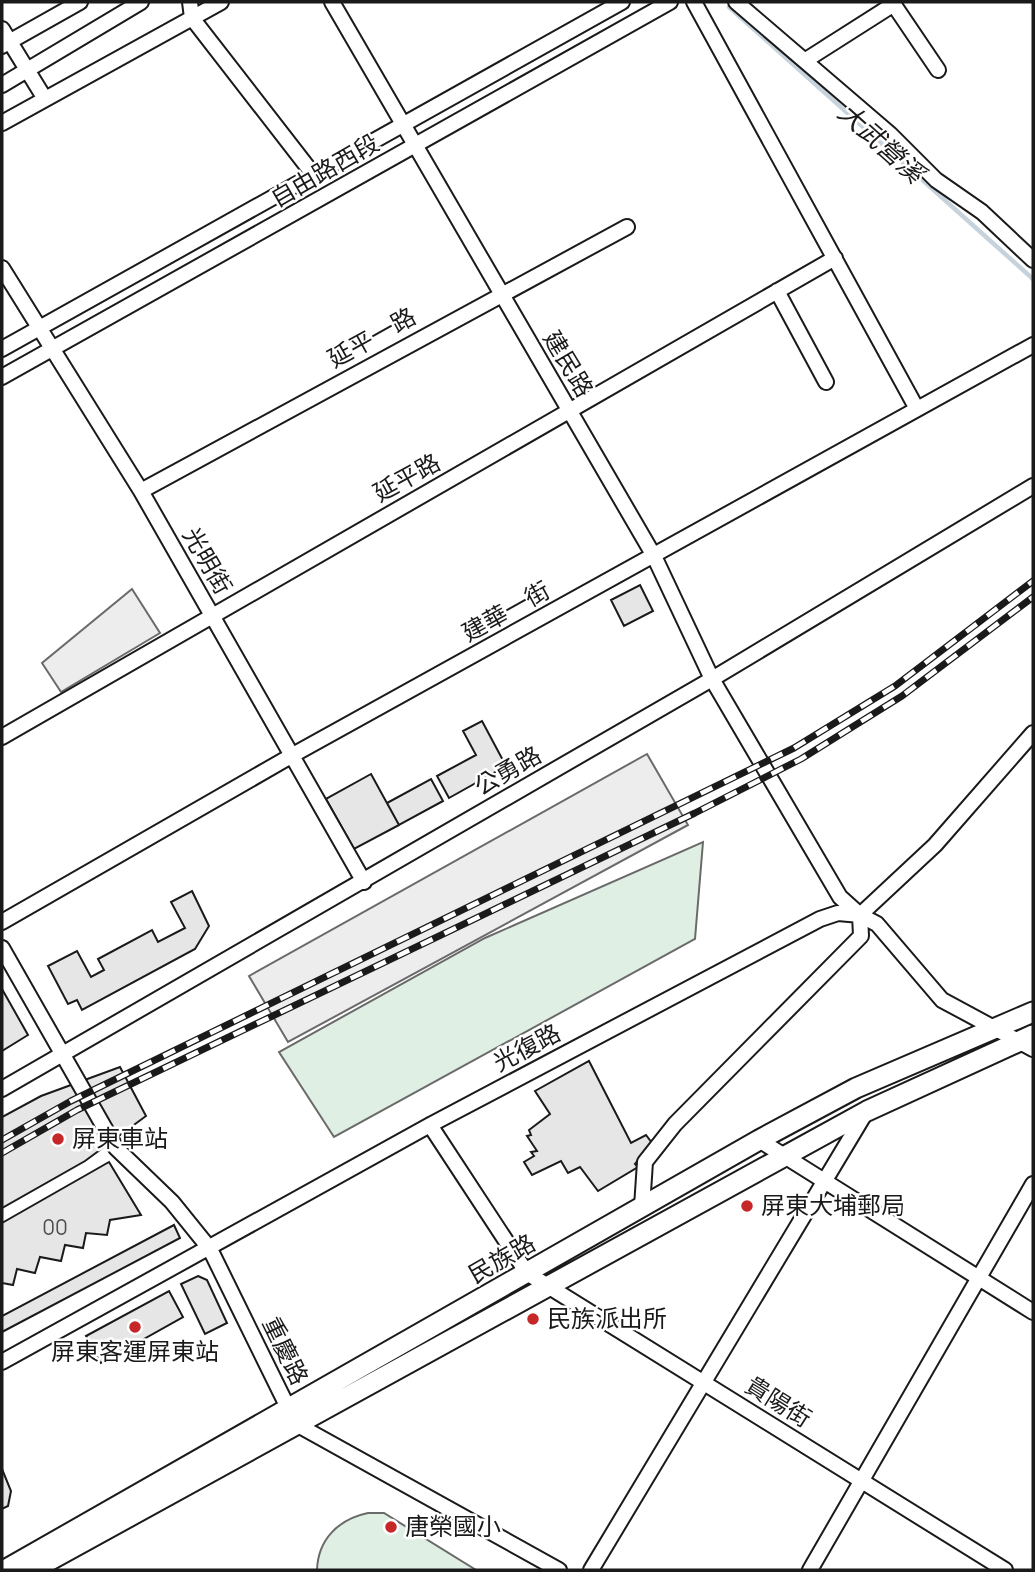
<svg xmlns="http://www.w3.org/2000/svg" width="1035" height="1572" viewBox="0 0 1035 1572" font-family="Manrope,'Noto Sans TC',sans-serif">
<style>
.green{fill:#e0efe3;stroke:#6a6a6a;stroke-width:2}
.parking{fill:#ededed;stroke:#6a6a6a;stroke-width:2}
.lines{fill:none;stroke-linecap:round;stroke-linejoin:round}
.stream{stroke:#c6d2dc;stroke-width:4.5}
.building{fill:#e6e6e6;stroke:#1a1a1a;stroke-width:2}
.street-casing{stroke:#1a1a1a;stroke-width:18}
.secondary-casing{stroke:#1a1a1a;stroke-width:23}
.street{stroke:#fff;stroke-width:14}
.secondary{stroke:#fff;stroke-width:19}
.rail-casing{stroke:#1a1a1a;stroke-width:7}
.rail{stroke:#fff;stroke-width:4.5;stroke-dasharray:13;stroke-linecap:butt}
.poi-dot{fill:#c62828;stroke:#fff;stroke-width:2.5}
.labels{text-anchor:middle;stroke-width:5;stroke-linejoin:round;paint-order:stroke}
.number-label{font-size:21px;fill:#4d4d4d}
.street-label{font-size:24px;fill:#1a1a1a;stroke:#fff}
.poi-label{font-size:24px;fill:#1a1a1a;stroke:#fff;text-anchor:start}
.water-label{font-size:26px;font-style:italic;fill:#1a1a1a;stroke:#fff}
</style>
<rect width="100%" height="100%" fill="#fff"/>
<path class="green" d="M703,842L695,939L334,1137L279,1052L485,938Z
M368,1513H384L476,1570H317C318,1539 339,1519 368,1513Z"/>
<path class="parking" d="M132,589L160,633L61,692L42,663Z
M647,754L688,825L288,1042L249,976Z"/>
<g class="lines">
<path class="stream" d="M729,7L1033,279"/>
</g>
<path class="building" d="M640,585L653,611L624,626L611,600Z
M482,721L506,766L449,798L437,776L476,755L463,731Z
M371,774L399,825L354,849L326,799Z
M431,779L443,801L399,825L387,803Z
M192,891L209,926L195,949L82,1010L77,1000L68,1004L48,966L77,951L91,977L104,970L98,959L152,930L158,942L185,928L171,902Z
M2,989L28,1035L2,1051Z
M589,1061L631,1143L646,1135L652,1143L635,1164L638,1167L598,1191L580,1167L568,1173L561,1161L532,1175L524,1162L534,1156L531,1152L537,1151L527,1136L531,1135L529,1130L550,1114L535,1091Z
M120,1067L146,1116L85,1161L2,1208V1117L41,1096Z
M109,1162L141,1215L110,1220L107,1235L86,1233L83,1248L65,1245L61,1261L40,1257L35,1273L17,1269L13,1285L2,1283V1223Z
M174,1225L180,1238L2,1332V1316Z
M198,1276L207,1280L227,1323L205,1334L181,1284Z
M169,1291L183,1317L101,1363L86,1336Z
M2,1469L11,1491L8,1506L2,1509Z"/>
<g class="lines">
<g class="street-casing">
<path id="street" d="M190,2L192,18L313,174
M332,2L654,556L712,679L840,897L860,915L877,924L942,1000L1033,1049
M694,2L917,409
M736,2L890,134L936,180L982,212L1033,260
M892,2L938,70
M2,29L45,99
M2,46L80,2
M806,60L894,4
M2,85L141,2
M2,123L221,2
M2,268L141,491L364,882
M777,291L826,382
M2,349L622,2
M2,377L670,2
M141,491L627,227
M2,737L835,258
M2,922L291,756L1033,345
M2,948L116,1148L172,1202L210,1249L296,1424L559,1570
M2,1089L712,679L1033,486
M430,1125L527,1273L1005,1570
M759,1140L1033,1312
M642,1207L645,1162L675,1124L861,936L860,915
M2,1362L430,1125L820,919L838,913L860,915L935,845L1033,733
M591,1570L866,1112
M810,1570L1033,1184"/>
</g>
<g class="secondary-casing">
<path id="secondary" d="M5,1570L759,1140L856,1088L1033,1012
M32,1570L867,1111L1033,1035"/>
</g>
<use href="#street" class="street"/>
<use href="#secondary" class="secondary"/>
<g class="rail-casing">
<path id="rail" d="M2,1140L71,1101L794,748L895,686L1033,581
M2,1153L77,1110L695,813L801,759L902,696L1033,597"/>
</g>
<use href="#rail" class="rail"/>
</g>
<g class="poi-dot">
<circle cx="58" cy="1139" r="7"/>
<circle cx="747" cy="1206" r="7"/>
<circle cx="533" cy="1319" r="7"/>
<circle cx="135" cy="1327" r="7"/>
<circle cx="391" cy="1527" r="7"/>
</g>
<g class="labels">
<g class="number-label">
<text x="55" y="1235">00</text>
</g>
<g class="street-label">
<text transform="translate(325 171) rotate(-30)" y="8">自由路西段</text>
<text transform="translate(372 338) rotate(-29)" y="8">延平一路</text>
<text transform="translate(568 364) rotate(59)" y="8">建民路</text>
<text transform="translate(407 478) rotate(-29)" y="8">延平路</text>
<text transform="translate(207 561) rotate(60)" y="8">光明街</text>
<text transform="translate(506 612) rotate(-29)" y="8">建華一街</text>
<text transform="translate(508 771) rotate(-30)" y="8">公勇路</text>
<text transform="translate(527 1048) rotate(-28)" y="8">光復路</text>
<text transform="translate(502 1259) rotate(-30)" y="8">民族路</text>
<text transform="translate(285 1351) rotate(64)" y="8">重慶路</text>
<text transform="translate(778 1402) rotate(32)" y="8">貴陽街</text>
</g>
<g class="poi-label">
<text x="72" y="1147">屏東車站</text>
<text x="761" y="1214">屏東大埔郵局</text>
<text x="547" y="1327">民族派出所</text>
<text x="135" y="1360" text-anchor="middle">屏東客運屏東站</text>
<text x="405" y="1535">唐榮國小</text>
</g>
<g class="water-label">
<text transform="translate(881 143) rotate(42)" y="9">大武營溪</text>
</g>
</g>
<rect width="1035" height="1572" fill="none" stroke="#1a1a1a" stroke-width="7"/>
</svg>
